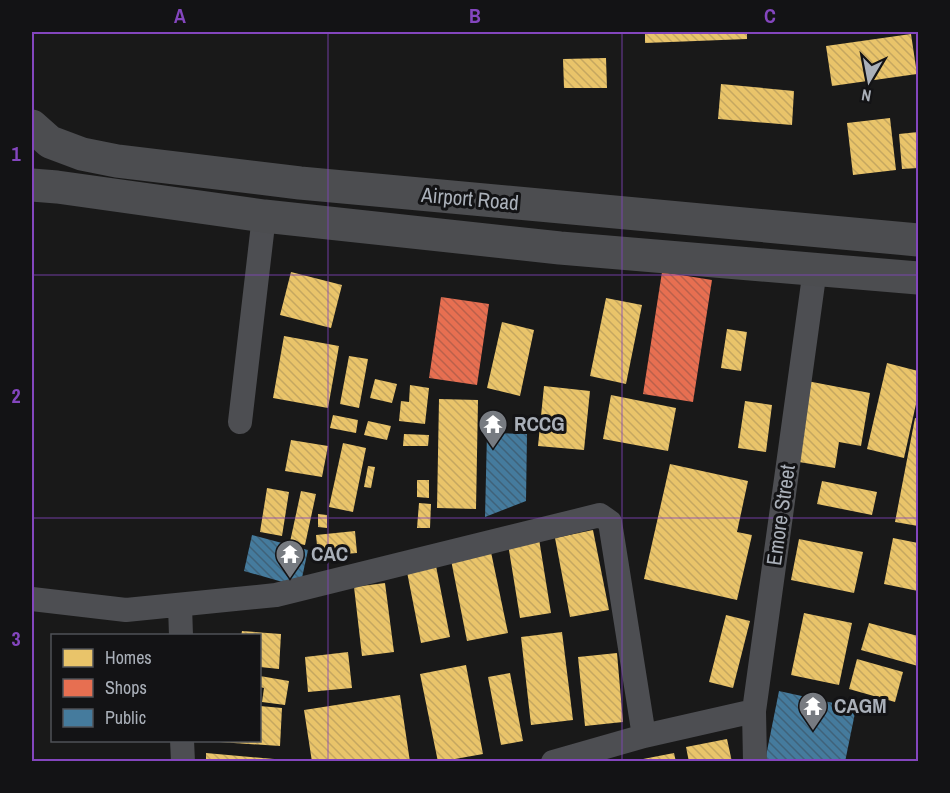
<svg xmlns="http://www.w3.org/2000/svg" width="950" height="793" viewBox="0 0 950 793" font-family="'Archivo Narrow',sans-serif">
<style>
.homes{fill:url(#homes-back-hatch)}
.shops{fill:url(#shops-back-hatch)}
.public{fill:url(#public-back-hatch)}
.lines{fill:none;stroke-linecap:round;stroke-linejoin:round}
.street{stroke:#4d4e52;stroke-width:24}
.secondary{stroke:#4c4d50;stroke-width:33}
.grid{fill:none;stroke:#8446be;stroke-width:1.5;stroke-opacity:0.55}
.labels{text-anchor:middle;stroke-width:6;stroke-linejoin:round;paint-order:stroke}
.street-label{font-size:21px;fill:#aab0b9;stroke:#131315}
.poi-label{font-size:21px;font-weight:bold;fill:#aab0b9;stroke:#131315;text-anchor:start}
.neatline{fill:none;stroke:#8446be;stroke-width:2}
.grid-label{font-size:20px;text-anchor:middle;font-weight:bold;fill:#8446be}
</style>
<defs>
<pattern id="homes-back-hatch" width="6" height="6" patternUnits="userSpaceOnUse" patternTransform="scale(1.5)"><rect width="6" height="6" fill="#e9c46a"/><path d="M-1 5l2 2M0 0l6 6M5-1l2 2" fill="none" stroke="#c5a760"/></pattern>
<pattern id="shops-back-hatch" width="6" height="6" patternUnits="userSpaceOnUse" patternTransform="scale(1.5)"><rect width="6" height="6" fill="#e76f51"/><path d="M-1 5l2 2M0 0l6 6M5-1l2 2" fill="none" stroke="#ba604b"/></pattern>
<pattern id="public-back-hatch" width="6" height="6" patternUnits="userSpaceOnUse" patternTransform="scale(1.5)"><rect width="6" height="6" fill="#457b9d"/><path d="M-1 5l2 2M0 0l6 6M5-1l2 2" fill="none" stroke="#3f627a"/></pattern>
</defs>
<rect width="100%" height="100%" fill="#191919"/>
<path class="homes" d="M645,32H747V39L645,43Z
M911,34L917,74L832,86L826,46Z
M606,58L607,88H564L563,59Z
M721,84L794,91L792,125L718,119Z
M890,118L896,170L853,175L847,123Z
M918,132V168L902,169L899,134Z
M291,272L342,285L331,328L280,315Z
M606,298L642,305L626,384L590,376Z
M502,322L534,330L520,396L487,388Z
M727,329L747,332L741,371L721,368Z
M284,336L339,346L328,408L273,398Z
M349,356L368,359L359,408L340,404Z
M887,363L918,371V395L904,458L867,449Z
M375,379L397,384L392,403L370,398Z
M807,381L870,393L861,446L839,442L835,468L793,461Z
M410,385L429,388L425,424L399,421L401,401L409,402Z
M544,386L590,391L584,450L538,446Z
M611,395L676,408L668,451L603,439Z
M439,399L478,400L476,509L437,508Z
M745,401L772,405L766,452L738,448Z
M333,415L358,420L356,433L330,428Z
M915,418L918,419V526L895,522Z
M368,421L391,426L387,440L364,435Z
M404,434L429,435L428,446H403Z
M291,440L328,446L322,477L285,471Z
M343,443L366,448L353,512L329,507Z
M670,464L748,481L737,532L752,535L737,600L644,579Z
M368,466L375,467L371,488L364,487Z
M417,480H429V498L417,497Z
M822,481L877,492L872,515L817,504Z
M267,488L289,492L282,536L260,532Z
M301,491L316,494L305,545L290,542Z
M419,503L431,504L430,528H417Z
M318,514L327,515V528L318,527Z
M593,530L609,610L570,617L555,538Z
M355,531L357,553L318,556L316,535Z
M893,538L918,543V591L884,584Z
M539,539L551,613L520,618L508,544Z
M799,539L863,552L854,593L791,580Z
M491,552L508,633L467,641L451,560Z
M436,566L450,637L421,643L407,572Z
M385,583L394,652L362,656L354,587Z
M804,613L852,623L839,685L791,675Z
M726,615L750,621L733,688L709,682Z
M869,623L918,636V666L861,650Z
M242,631L281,634L279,669L260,667V636H241Z
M562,632L573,720L531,725L521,637Z
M348,652L352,688L308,692L305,657Z
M617,653L623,722L585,726L578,657Z
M857,659L903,672L895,702L849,689Z
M466,665L483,754L438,762L420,674Z
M510,673L523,741L501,745L488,677Z
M260,676L289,681L285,705L262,702L264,688L260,687Z
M400,695L410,762H312L304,710Z
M260,706L282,708L280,746L219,742V740H260Z
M727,739L732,762H689L686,747Z
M206,753L286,760V762H206Z
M674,753L676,762H638V760Z"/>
<path class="shops" d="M662,272L712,280L693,402L643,394Z
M441,297L489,304L477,385L429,378Z"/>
<path class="public" d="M487,433L527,434L526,501L485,517Z
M252,535L308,550L300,587L244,571Z
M779,691L856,708L845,762L765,761Z"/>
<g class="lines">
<path class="street" d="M240,422L264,216
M32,599L126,610L276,595L600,515L610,522L644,736
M180,605L181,636
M182,740L183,762
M553,762L644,736L754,711
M755,762L754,711L815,269"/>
<path class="secondary" d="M32,126L50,142L82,154L117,161L300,183L918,240
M32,185L57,187L264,216L560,248L918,278"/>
</g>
<path class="grid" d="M328,32V762M622,32V762M32,275H918M32,518H918"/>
<defs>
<g id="temple-pin" transform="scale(1.5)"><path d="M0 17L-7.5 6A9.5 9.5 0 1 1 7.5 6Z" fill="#777b81" stroke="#131315"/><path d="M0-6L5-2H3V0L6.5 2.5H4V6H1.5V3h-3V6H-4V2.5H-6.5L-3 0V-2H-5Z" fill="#fff"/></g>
</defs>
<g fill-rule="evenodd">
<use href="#temple-pin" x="493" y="424"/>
<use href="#temple-pin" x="290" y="554"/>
<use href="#temple-pin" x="813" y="706"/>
</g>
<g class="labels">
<g class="street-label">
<text transform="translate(470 199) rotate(5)" y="7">Airport Road</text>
<text transform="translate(781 515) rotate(-82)" y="7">Emore Street</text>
</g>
<g class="poi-label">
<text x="514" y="431">RCCG</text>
<text x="311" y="561">CAC</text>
<text x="834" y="713">CAGM</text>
</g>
</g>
<rect width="950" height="793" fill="none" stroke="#131315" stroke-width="66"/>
<rect x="51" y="634" width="210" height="108" fill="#131315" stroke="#4f5257" stroke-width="1.5"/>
<rect x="63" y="649" width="30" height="18" fill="#e9c46a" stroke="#4f5257" stroke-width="1.5"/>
<text x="105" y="664" font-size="18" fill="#aab0b9">Homes</text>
<rect x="63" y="679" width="30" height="18" fill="#e76f51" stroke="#4f5257" stroke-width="1.5"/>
<text x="105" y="694" font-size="18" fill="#aab0b9">Shops</text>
<rect x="63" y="709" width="30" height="18" fill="#457b9d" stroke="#4f5257" stroke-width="1.5"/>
<text x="105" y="724" font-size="18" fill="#aab0b9">Public</text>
<g transform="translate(869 81) rotate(190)" stroke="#131315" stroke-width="4.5" paint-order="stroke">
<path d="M0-4.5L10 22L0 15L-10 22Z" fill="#aab0b9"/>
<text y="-9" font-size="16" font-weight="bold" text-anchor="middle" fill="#aab0b9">N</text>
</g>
<rect x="33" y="33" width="884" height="727" class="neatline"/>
<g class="grid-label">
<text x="180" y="23">A</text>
<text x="475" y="23">B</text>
<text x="770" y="23">C</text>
<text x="16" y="161">1</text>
<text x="16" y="403">2</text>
<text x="16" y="646">3</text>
</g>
</svg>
